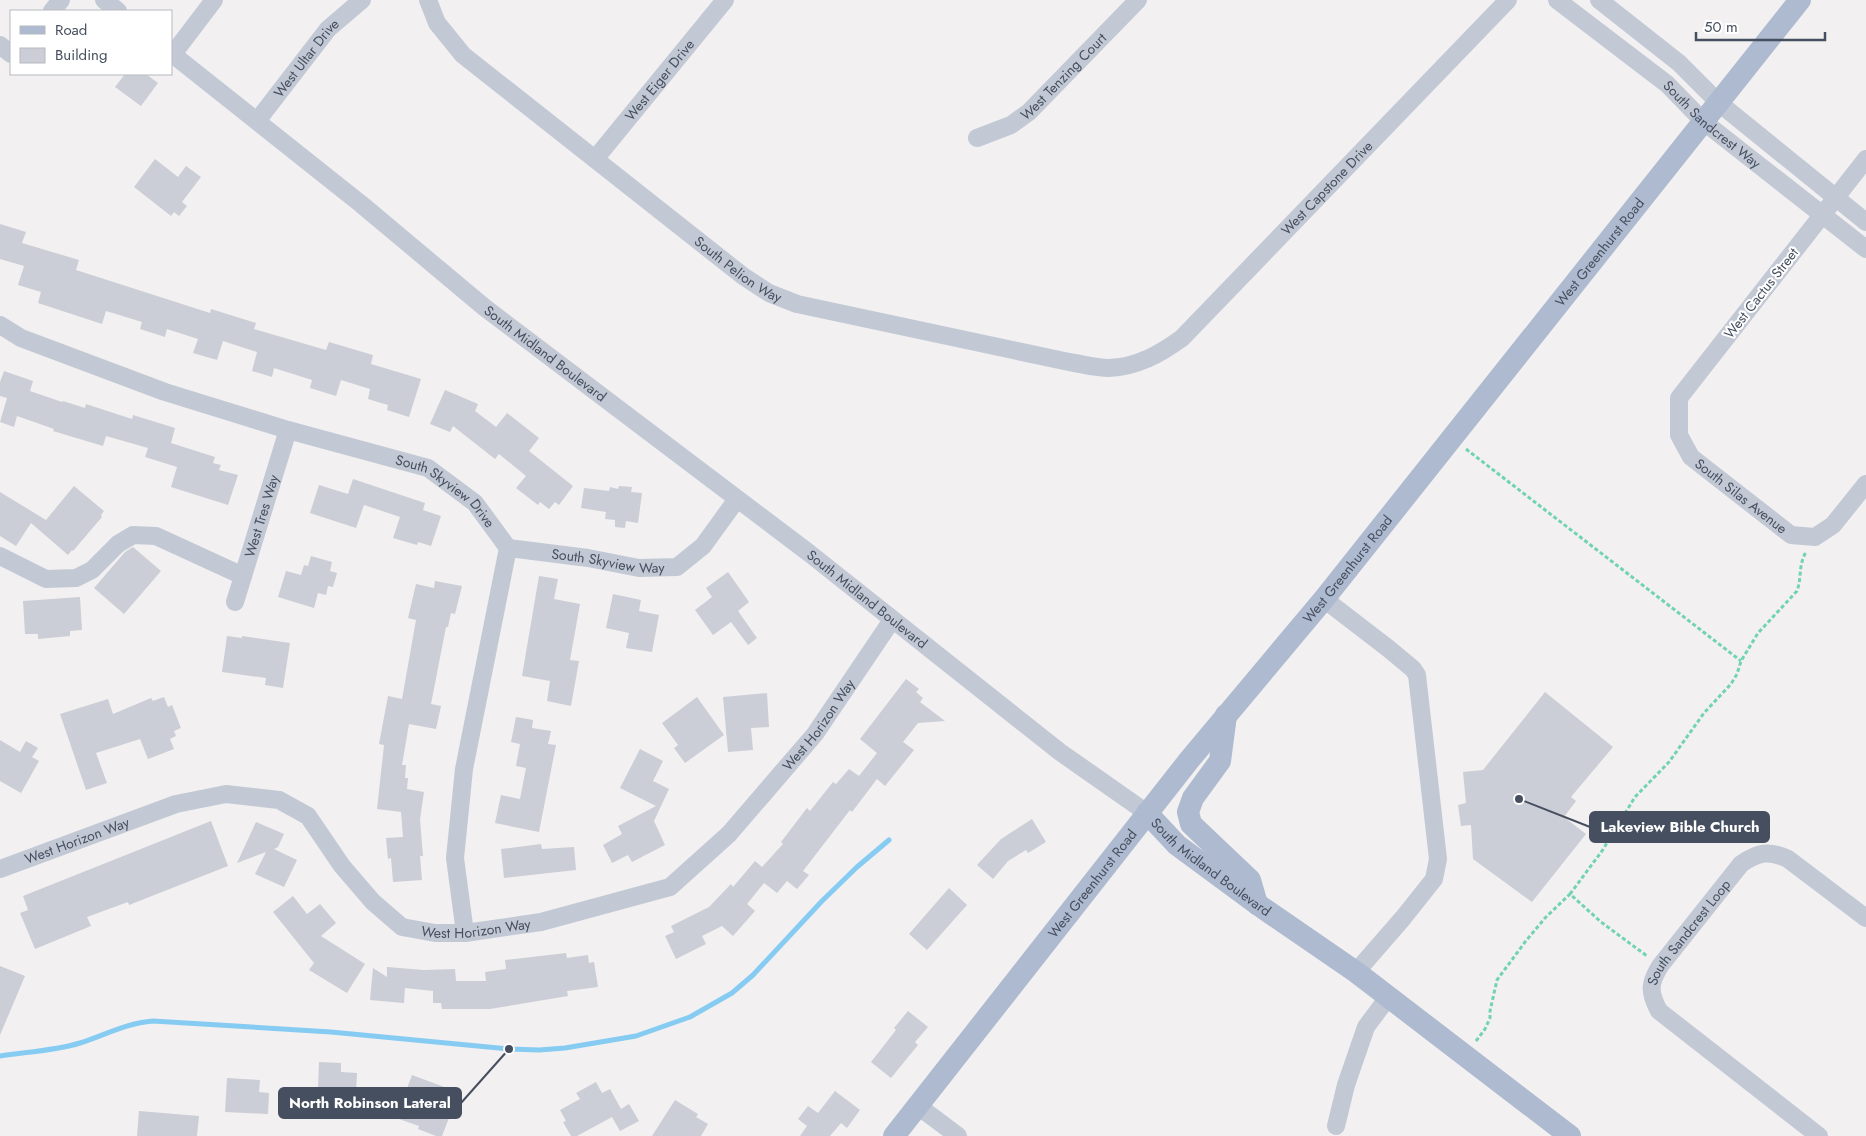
<svg xmlns="http://www.w3.org/2000/svg" width="1866" height="1136" viewBox="0 0 1866 1136" font-family="Jost,sans-serif">
<style>
.lines{fill:none;stroke-linecap:round;stroke-linejoin:round}
.stream{stroke:#86cbf2;stroke-width:5}
.building{fill:#cbced6}
.path{stroke:#71d3b1;stroke-width:3;stroke-dasharray:4 2.5;stroke-linecap:butt}
.minor{stroke:#c2c9d5;stroke-width:18}
.major{stroke:#aebad0;stroke-width:22}
.labels{text-anchor:middle;stroke-width:4;stroke-linejoin:round;paint-order:stroke}
.street-label{font-size:14px;fill:#464f5f;stroke:#fff}
.leader{fill:none;stroke:#464f5f;stroke-width:2}
.callout-dot{fill:#464f5f;stroke:#fff;stroke-width:2}
.callout{fill:#464f5f;stroke:#464f5f;stroke-width:2}
.callout-label{font-size:15px;text-anchor:middle;font-weight:bold;fill:#fff}
</style>
<rect width="100%" height="100%" fill="#f2f0f0"/>
<g class="lines">
<path class="stream" d="M0,1056C26,1052 54,1051 80,1043C105,1035 126,1023 153,1021L331,1032L509,1049L539,1050L565,1048L636,1036L690,1017L732,993L753,975L822,901L857,867L889,840"/>
</g>
<path class="building" d="M125,74H146L158,83L141,106L115,87Z
M155,159L178,177L186,166L201,177L182,202L187,206L179,216L174,212L171,216L134,187Z
M0,224L26,232L22,243L79,260L76,270L210,313L211,309L256,323L254,329L326,350L329,342L373,355L371,364L421,379L409,417L387,410L388,405L368,399L370,389L341,380L336,396L310,388L312,380L274,368L272,377L252,371L257,352L223,341L217,360L193,353L198,339L167,329L165,337L140,329L142,322L106,311L102,324L38,303L41,292L18,285L24,266L0,259Z
M4,371L33,381L30,391L62,402L63,401L85,408L86,404L132,419L133,415L175,428L171,443L215,457L213,463L221,465L219,470L238,475L228,505L171,487L177,467L145,457L148,448L106,436L103,446L53,431L54,429L17,416L14,427L0,422L7,398L0,396V382Z
M445,390L478,404L475,411L496,427L507,413L539,438L529,451L573,486L559,505L555,502L549,509L540,502L538,505L516,488L526,476L499,454L495,459L453,426L450,432L430,424Z
M353,479L425,503L423,510L441,516L431,546L418,542L417,545L393,538L400,517L364,505L356,528L310,513L319,485L348,494Z
M74,486L104,511L101,515L102,517L73,551L72,550L68,555L31,523L16,546L0,536V492L46,520Z
M619,486L632,487L631,492L642,493L638,523L626,521L625,528L615,527V520L605,519L606,512L581,508L584,488L609,491L610,487L618,489Z
M133,547L161,571L124,614L94,588L125,552Z
M311,556L332,562L330,571L337,573L333,587L328,586L326,595L318,593L314,608L278,597L286,571L301,575L304,565L308,566Z
M728,572L749,602L738,611L757,638L748,645L731,622L713,635L695,610L712,597L706,588Z
M539,576L558,579L554,599L580,604L570,660L579,661L571,706L547,701L550,681L522,676Z
M435,581L462,586L455,614L451,613L448,627H446L431,704L441,706L436,729L409,724L402,765H406L405,778H408L407,789L424,792L420,819L423,856H420L422,880L393,882L391,858L388,859L386,838L403,837L401,812L377,809L384,745L379,744L388,696L402,699L416,620L408,618L416,584L434,588Z
M613,594L641,600L639,611L659,615L652,652L626,648L629,633L606,628Z
M80,597L82,630L70,631V636L38,639V634H25L23,601Z
M227,636L242,638V636L290,643L283,688L265,685L266,678L222,672Z
M906,679L919,689L916,692L923,698L920,702L945,721L918,723L903,742L914,750L885,786L877,779L852,812L850,810L803,871L809,875L797,889L787,881L777,893L764,883L747,904L755,911L733,936L722,926L702,936L706,944L676,959L665,936L674,932L671,926L709,907L731,884L733,887L755,861L762,867L783,844L781,842L807,808L810,811L833,782L836,784L849,769L859,776L877,753L860,739Z
M1545,692L1613,747L1571,797L1576,801L1564,817L1586,834L1532,902L1473,859L1471,825L1461,826L1458,805L1466,803L1463,772L1483,770Z
M767,693L769,727L751,728L753,750L728,752L723,697Z
M164,697L168,707L172,705L181,728L174,731L176,736L170,739L174,749L148,759L140,739L96,753L107,783L86,790L60,714L108,699L113,714L151,698L153,701Z
M697,697L724,735L685,763L674,748L678,745L662,723Z
M516,717L533,720L532,728L551,731L548,744L556,745L539,832L495,823L501,795L520,799L526,768L516,766L520,744L511,742Z
M0,740L20,752L26,741L38,748L32,757L39,761L21,793L0,781Z
M640,749L663,761L653,781L669,789L654,821L665,845L632,862L628,855L612,863L603,845L622,834L618,826L656,806L620,788Z
M1032,819L1046,842L1028,853L1026,850L1008,861L993,879L977,865L1001,839Z
M211,821L228,866L129,905L128,902L87,917L91,926L35,949L20,913L28,910L23,896Z
M256,822L284,834L278,847L274,849L297,860L284,887L255,874L266,852L237,863Z
M541,844L542,849L574,847L576,870L504,878L501,849Z
M949,888L967,905L927,950L909,934Z
M293,896L307,914L320,904L336,923L321,936L365,964L347,993L309,970L314,963L273,912Z
M566,953L567,958L588,955L589,963L594,962L598,987L567,991L568,996L490,1009H442L441,1003H433V991L405,988L404,1003L370,1000L373,968L387,977V967L424,970L455,969L456,981H486L485,972L506,969L505,960Z
M0,966L25,976L0,1035Z
M908,1011L928,1027L915,1042L918,1045L891,1078L871,1062L896,1030L894,1028Z
M319,1062L341,1063V1072L357,1073L356,1093L362,1094L361,1107L340,1106V1117H317Z
M412,1075L447,1088L438,1114L449,1118L442,1136H436L418,1129L419,1126L396,1118Z
M227,1078L260,1080L259,1092L269,1093L268,1114L225,1112Z
M596,1082L602,1093L610,1089L621,1109L629,1104L639,1121L620,1131L612,1117L577,1136H571L563,1122L566,1121L560,1110L580,1099L576,1093Z
M835,1091L860,1110L847,1128L841,1123L830,1136H800L807,1126L798,1119L808,1106L818,1113Z
M675,1100L698,1114L696,1117L708,1124L701,1136H652Z
M139,1111L199,1116L197,1136H137Z"/>
<g class="lines">
<path class="path" d="M1466,449L1741,661
M1570,894L1602,851L1635,797L1669,762L1704,713L1731,684L1737,674L1741,661L1758,633L1797,591C1802,577 1798,566 1806,552
M1476,1041L1485,1029L1490,1018V1011L1497,980L1525,942L1545,918L1570,894L1601,922L1647,956"/>
<g class="minor">
<path d="M104,0L118,11"/>
<path id="s1" d="M428,0L437,23L463,55L743,276L769,293L797,304L1069,362C1082,364 1096,368 1109,368C1137,367 1160,354 1182,338L1508,0"/>
<path id="s2" d="M1557,0L1667,84L1704,122L1866,249"/>
<path d="M1599,0L1679,63L1719,103L1866,222"/>
<path d="M52,11L61,0"/>
<path d="M0,45L11,54"/>
<path id="s3" d="M171,53L361,204L484,307L809,553L1060,752L1147,813"/>
<path d="M173,54L214,0"/>
<path id="s4" d="M257,121L328,29L362,0"/>
<path id="s5" d="M977,138L1011,125L1029,112L1138,0"/>
<path id="s6" d="M595,159L725,0"/>
<path id="s7" d="M1866,159L1679,398V435L1691,457L1791,535L1815,537L1833,525L1866,484"/>
<path id="s8" d="M0,325L21,338L165,392L288,430L428,468L475,503L508,548L464,769L455,858L465,933"/>
<path id="s9" d="M508,548L588,558L639,568L677,567L703,546L737,499"/>
<path d="M0,556L46,579L76,578L92,570L118,544L133,535L156,536L243,576"/>
<path d="M1324,599L1389,649L1413,669L1417,675L1438,859L1434,879L1403,918L1356,972"/>
<path id="s10" d="M235,602L288,430"/>
<path id="s11" d="M0,869L176,804L226,794L279,800L308,816L342,866L373,902L402,927L435,933H465L541,922L670,887L729,834L815,734L892,620"/>
<path d="M918,1106L958,1136"/>
<path d="M1336,1126L1346,1085L1366,1027L1389,996"/>
<path id="s12" d="M1819,1136L1659,1011C1649,992 1649,984 1660,966L1741,864C1758,852 1769,850 1788,859L1866,918"/>
</g>
<g class="major">
<path d="M1226,715L1220,761L1193,798L1188,812L1191,824L1250,880L1257,904"/>
<path id="s13" d="M1147,813L1177,845L1257,904L1356,972L1570,1136"/>
<path id="s14" d="M894,1136L1190,759L1324,599L1800,0"/>
</g>
</g>
<g class="labels">
<g class="street-label">
<text dy="5" stroke="none"><textPath href="#s4" startOffset="80">West Ultar Drive</textPath></text>
<text dy="5" stroke="none"><textPath href="#s5" startOffset="108">West Tenzing Court</textPath></text>
<text dy="5" stroke="none"><textPath href="#s6" startOffset="102">West Eiger Drive</textPath></text>
<text dy="5" stroke="none"><textPath href="#s2" startOffset="199">South Sandcrest Way</textPath></text>
<text dy="5" stroke="none"><textPath href="#s1" startOffset="1091">West Capstone Drive</textPath></text>
<text dy="5" stroke="none"><textPath href="#s14" startOffset="1131">West Greenhurst Road</textPath></text>
<text dy="5" stroke="none"><textPath href="#s1" startOffset="415">South Pelion Way</textPath></text>
<text transform="translate(1761 293) rotate(-52)" y="5">West Cactus Street</text>
<text dy="5" stroke="none"><textPath href="#s3" startOffset="480">South Midland Boulevard</textPath></text>
<text dy="5" stroke="none"><textPath href="#s8" startOffset="479">South Skyview Drive</textPath></text>
<text dy="5" stroke="none"><textPath href="#s7" startOffset="429">South Silas Avenue</textPath></text>
<text dy="5" stroke="none"><textPath href="#s10" startOffset="90">West Tres Way</textPath></text>
<text dy="5" stroke="none"><textPath href="#s9" startOffset="101">South Skyview Way</textPath></text>
<text dy="5" stroke="none"><textPath href="#s14" startOffset="726">West Greenhurst Road</textPath></text>
<text dy="5" stroke="none"><textPath href="#s3" startOffset="885">South Midland Boulevard</textPath></text>
<text dy="5" stroke="none"><textPath href="#s11" startOffset="966">West Horizon Way</textPath></text>
<text dy="5" stroke="none"><textPath href="#s11" startOffset="82">West Horizon Way</textPath></text>
<text dy="5" stroke="none"><textPath href="#s13" startOffset="84">South Midland Boulevard</textPath></text>
<text dy="5" stroke="none"><textPath href="#s14" startOffset="321">West Greenhurst Road</textPath></text>
<text dy="5" stroke="none"><textPath href="#s11" startOffset="546">West Horizon Way</textPath></text>
<text dy="5" stroke="none"><textPath href="#s12" startOffset="295">South Sandcrest Loop</textPath></text>
</g>
</g>
<path class="leader" d="M1519 799L1590 827M509 1049L461 1103"/>
<g class="callout-dot">
<circle cx="1519" cy="799" r="5"/>
<circle cx="509" cy="1049" r="5"/>
</g>
<g class="callout">
<rect x="1590" y="812" width="179" height="30" rx="5"/>
<rect x="279" y="1088" width="182" height="30" rx="5"/>
</g>
<g class="callout-label">
<text x="1680" y="832">Lakeview Bible Church</text>
<text x="370" y="1108">North Robinson Lateral</text>
</g>
<rect x="10" y="10" width="162" height="65" fill="#ffffff" stroke="#b5b9bf"/>
<rect x="20" y="26" width="25" height="8" fill="#aebad0" stroke="#b5b9bf"/>
<text x="55" y="35" font-size="15" fill="#464f5f">Road</text>
<rect x="20" y="48" width="25" height="15" fill="#cbced6" stroke="#b5b9bf"/>
<text x="55" y="60" font-size="15" fill="#464f5f">Building</text>
<path d="M1696 32v8h129v-8" fill="none" stroke="#464f5f" stroke-width="2.5"/>
<text x="1704" y="32" font-size="15" fill="#464f5f" stroke="#ffffff" stroke-width="4" paint-order="stroke">50 m</text>
</svg>
